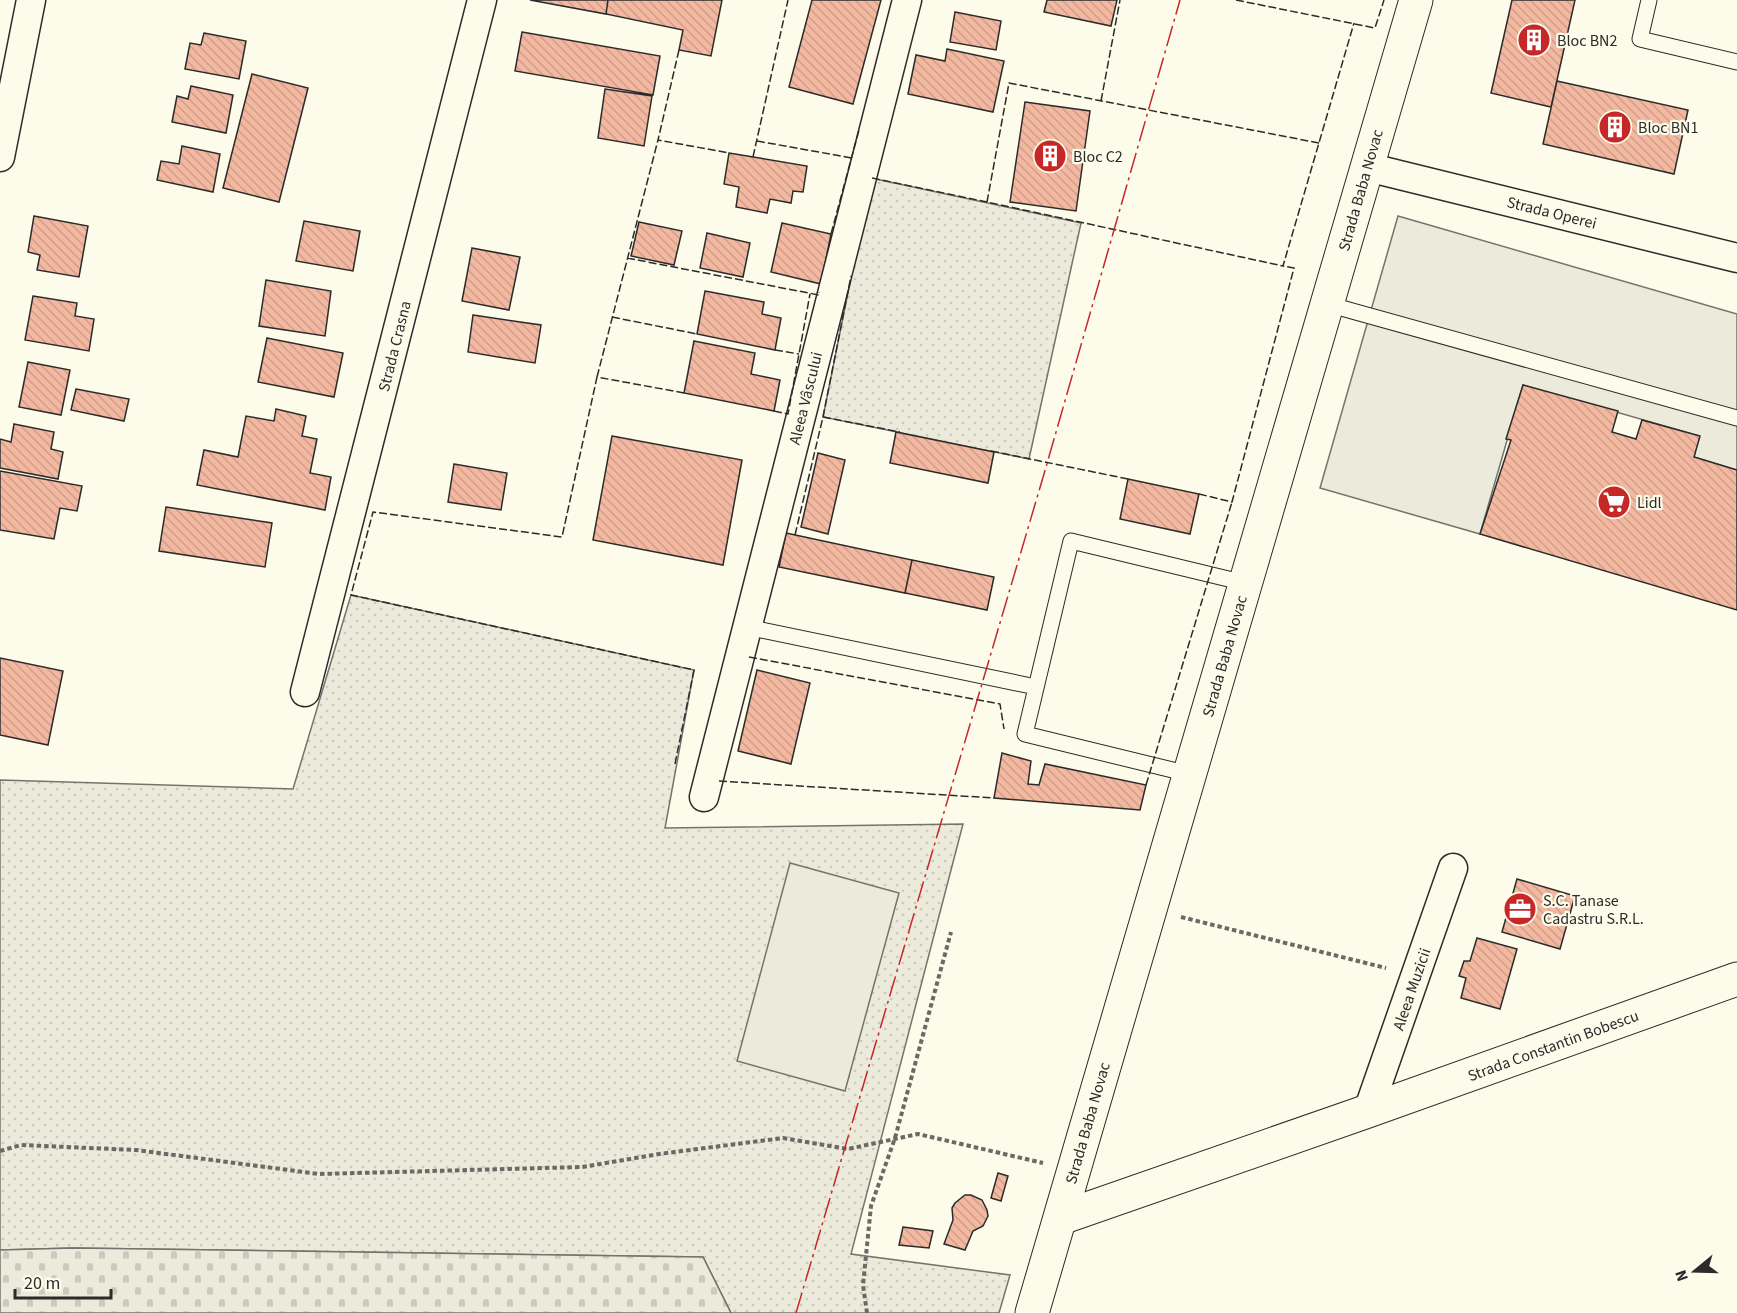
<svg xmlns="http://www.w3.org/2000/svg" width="1737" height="1313" viewBox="0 0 1737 1313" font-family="'Source Sans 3',sans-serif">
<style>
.grass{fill:url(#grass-dots);stroke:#74746e;stroke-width:1.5}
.cemetery{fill:url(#cemetery-stones);stroke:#74746e;stroke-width:1.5}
.park{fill:#ecebdb;stroke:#74746e;stroke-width:1.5}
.parking{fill:#eceadb;stroke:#74746e;stroke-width:1.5}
.building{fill:url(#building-back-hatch);stroke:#2b2b2b;stroke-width:1.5}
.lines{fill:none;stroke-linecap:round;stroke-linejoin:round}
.service-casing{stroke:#2b2b2b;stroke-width:17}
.minor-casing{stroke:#2b2b2b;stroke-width:31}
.tertiary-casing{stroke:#2b2b2b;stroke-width:35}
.secondary-casing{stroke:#2b2b2b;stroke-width:35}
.path{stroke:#6a6964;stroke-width:4;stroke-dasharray:4.5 3;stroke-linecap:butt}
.service{stroke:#fdfbea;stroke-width:15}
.minor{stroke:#fdfbea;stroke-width:28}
.tertiary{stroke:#fdfbea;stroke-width:33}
.secondary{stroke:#fdfbea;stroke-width:33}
.fence{stroke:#2b2b2b;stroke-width:1.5;stroke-dasharray:8 3;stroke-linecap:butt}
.power{stroke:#c62828;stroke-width:1.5;stroke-dasharray:21 4.5 3 4.5;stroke-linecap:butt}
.labels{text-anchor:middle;stroke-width:4.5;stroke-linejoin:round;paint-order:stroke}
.poi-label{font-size:16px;fill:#2b2b2b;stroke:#fdfbea;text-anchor:start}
.street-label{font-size:16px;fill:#2b2b2b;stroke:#fdfbea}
</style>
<defs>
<pattern id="grass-dots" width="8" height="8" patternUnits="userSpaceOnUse" patternTransform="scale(1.5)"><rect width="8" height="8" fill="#ecebdb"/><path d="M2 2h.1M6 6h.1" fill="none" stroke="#cbcabc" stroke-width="1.8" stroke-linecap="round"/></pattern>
<pattern id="cemetery-stones" width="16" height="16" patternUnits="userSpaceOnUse" patternTransform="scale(1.5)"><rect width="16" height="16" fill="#ecebdb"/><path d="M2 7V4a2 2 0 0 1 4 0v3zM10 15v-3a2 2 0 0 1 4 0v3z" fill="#cbcabc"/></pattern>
<pattern id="building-back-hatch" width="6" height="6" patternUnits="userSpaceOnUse" patternTransform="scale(1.5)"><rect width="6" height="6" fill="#f2b8a0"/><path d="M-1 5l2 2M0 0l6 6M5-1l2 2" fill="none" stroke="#d09e8a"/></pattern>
</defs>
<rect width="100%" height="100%" fill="#fdfbea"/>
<path class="grass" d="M871,178L1081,223L1029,459L823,417Z
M351,595L694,670L665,828L963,824L851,1254L1010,1275L999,1313H731L703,1257L73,1248L0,1250V780L293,789Z"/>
<path class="cemetery" d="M73,1248L703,1257L731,1313H0V1250Z"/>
<path class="park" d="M790,863L899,893L845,1091L737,1061Z"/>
<path class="parking" d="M1398,216L1737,314V470L1694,457L1699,436L1523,385L1480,534L1320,488Z"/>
<path class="building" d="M530,0H608L606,14Z
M608,0H722L711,56L679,50L683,30L606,14Z
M812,0H881L853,104L789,87Z
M1047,0H1117L1111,26L1044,12Z
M1512,0H1575L1551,107L1491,93Z
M955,12L1001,21L996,50L950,42Z
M522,32L660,56L653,95L515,71Z
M204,33L246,41L239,79L185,69L190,43L201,45Z
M947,49L1004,61L993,112L908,94L916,55L945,61Z
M252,74L308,88L279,202L223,188Z
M1557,81L1688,110L1674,174L1543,144Z
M191,86L233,95L226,133L172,122L177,96L188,99Z
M605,89L652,96L644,146L598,138Z
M1025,102L1090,111L1076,211L1010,202Z
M182,146L220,154L213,192L157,180L161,161L179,164Z
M729,153L807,166L803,192L793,191L791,203L770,199L767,213L736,207L739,187L724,184Z
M34,216L88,226L79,277L37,270L40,255L28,252Z
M304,221L360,231L353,271L296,261Z
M639,222L682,231L674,265L631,256Z
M782,223L831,234L821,284L771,272Z
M707,233L750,243L743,277L700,268Z
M472,248L520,257L509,310L462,301Z
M266,280L331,291L325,336L259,326Z
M705,291L764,302L762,314L781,318L775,350L697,334Z
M33,296L77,303L75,316L94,319L89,351L25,340Z
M473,315L541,325L535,363L468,352Z
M267,338L343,353L334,397L258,382Z
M694,341L755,353L751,374L780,380L774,411L684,393Z
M28,362L70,370L61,415L19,407Z
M1523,385L1618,411L1612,432L1636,439L1642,420L1700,436L1694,457L1737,470V610L1480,534L1511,440L1506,439Z
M76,389L129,399L124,421L71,410Z
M276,409L306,416L302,436L317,439L310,473L331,477L325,510L197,485L204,450L238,457L246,416L274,421Z
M14,424L54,432L51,449L63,452L58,479L0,468V439L11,442Z
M896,432L994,452L988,483L890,463Z
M612,436L742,460L723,565L593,540Z
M818,453L845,460L828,534L801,527Z
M454,464L507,473L501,510L448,502Z
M0,471L82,486L77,511L60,508L54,539L0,530Z
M1128,479L1199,494L1190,534L1120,519Z
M166,507L272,523L265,567L159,551Z
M786,533L912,560L905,593L779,567Z
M912,560L994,577L987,610L905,593Z
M0,658L63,671L48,745L0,735Z
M757,670L810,683L791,764L738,751Z
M1002,753L1031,761L1028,784L1039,785L1045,764L1146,785L1140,810L994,798Z
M1517,879L1575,896L1560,949L1502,932Z
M1477,938L1517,949L1500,1009L1461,998L1466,978L1459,976L1464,961H1470Z
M998,1173L1008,1176L1001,1201L991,1198Z
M965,1195H971L982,1200L987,1210L988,1216L983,1226L973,1231L965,1250L944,1244L953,1220L952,1208L955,1203Z
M903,1227L933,1231L929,1248L899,1245Z"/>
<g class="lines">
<g class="service-casing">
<path id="service" d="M1649,0L1640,39L1737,62
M1327,304L1737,418
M747,627L1036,687
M1189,774L1025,734L1071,541L1245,583"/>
</g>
<g class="minor-casing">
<path id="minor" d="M0,157L31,0
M1367,167L1737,258
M305,692L482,0
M704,797L907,0
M1368,1111L1453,868"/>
</g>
<g class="tertiary-casing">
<path id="tertiary" d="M1061,1218L1368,1111L1737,979"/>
</g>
<g class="secondary-casing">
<path id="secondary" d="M1032,1313L1416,0"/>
</g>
<path class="path" d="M1181,917L1386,968
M0,1151L21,1145L136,1150L319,1174L582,1167L659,1154L783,1138L848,1149L918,1134L1043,1163
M867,1313L863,1285L871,1206L895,1138L951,932"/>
<use href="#service" class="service"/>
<use href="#minor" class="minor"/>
<use href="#tertiary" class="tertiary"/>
<use href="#secondary" class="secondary"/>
<path class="fence" d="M1236,0L1375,28L1384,0
M679,50L658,140L729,153
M1101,101L1120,0
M757,141L852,158
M1319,143L1009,83L987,202L1283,266L1354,23
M753,157L788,0
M872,178L987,202
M831,234L859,130
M627,258L819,295V292
M612,317L697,334
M775,350L799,354
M597,377L658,140
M774,411L788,414L810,294
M823,417L900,432
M991,451L1128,479
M1199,494L1232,502L1294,268L1283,266
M795,535L823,417L851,276
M749,657L1000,704L1004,729
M675,764L694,670L351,595L373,512L562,537L597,377L684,393
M719,781L994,798
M1146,785L1232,502"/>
<path class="power" d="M796,1313L1044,474L1180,0"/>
</g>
<defs>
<g id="building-disc" transform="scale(1.725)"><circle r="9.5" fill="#c62828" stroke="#fdfbea"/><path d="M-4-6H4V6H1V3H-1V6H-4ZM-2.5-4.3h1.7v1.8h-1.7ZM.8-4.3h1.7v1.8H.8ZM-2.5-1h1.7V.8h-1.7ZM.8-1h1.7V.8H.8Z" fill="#fff"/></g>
<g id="supermarket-disc" transform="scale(1.725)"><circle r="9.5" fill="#c62828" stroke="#fdfbea"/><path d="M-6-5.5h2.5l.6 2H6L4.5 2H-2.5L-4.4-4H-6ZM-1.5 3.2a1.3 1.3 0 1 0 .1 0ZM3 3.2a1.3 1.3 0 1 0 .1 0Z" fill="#fff"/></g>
<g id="office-disc" transform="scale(1.725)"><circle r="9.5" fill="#c62828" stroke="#fdfbea"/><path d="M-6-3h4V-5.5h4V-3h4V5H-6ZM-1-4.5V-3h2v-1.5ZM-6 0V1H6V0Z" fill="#fff"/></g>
</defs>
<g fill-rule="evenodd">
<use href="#building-disc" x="1534" y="40"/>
<use href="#building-disc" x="1615" y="127"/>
<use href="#building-disc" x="1050" y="156"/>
<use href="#supermarket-disc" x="1614" y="502"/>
<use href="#office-disc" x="1520" y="909"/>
</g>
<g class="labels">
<g class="poi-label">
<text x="1557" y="46">Bloc BN2</text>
<text x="1638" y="133">Bloc BN1</text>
<text x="1073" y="162">Bloc C2</text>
<text x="1637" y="508">Lidl</text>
<text x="1543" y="906">S.C. Tanase<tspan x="1543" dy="18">Cadastru S.R.L.</tspan></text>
</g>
<g class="street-label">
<text transform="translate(1360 190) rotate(-74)" y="6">Strada Baba Novac</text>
<text transform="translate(1552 212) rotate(14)" y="6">Strada Operei</text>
<text transform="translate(394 346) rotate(-76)" y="6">Strada Crasna</text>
<text transform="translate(805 398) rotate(-76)" y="6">Aleea Vâscului</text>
<text transform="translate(1224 656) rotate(-74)" y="6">Strada Baba Novac</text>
<text transform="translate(1411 989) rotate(-71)" y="6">Aleea Muzicii</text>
<text transform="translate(1553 1045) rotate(-20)" y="6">Strada Constantin Bobescu</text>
<text transform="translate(1087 1123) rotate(-74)" y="6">Strada Baba Novac</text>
</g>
</g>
<g transform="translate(1695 1271) rotate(251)" stroke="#fdfbea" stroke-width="4.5" paint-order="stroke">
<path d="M0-4.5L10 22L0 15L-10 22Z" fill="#2b2b2b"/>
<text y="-9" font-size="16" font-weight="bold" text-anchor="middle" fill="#2b2b2b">N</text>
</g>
<path d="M15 1289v9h96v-9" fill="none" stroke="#2b2b2b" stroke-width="3"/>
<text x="24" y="1289" font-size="18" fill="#2b2b2b" stroke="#fdfbea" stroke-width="4.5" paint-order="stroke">20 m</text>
</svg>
